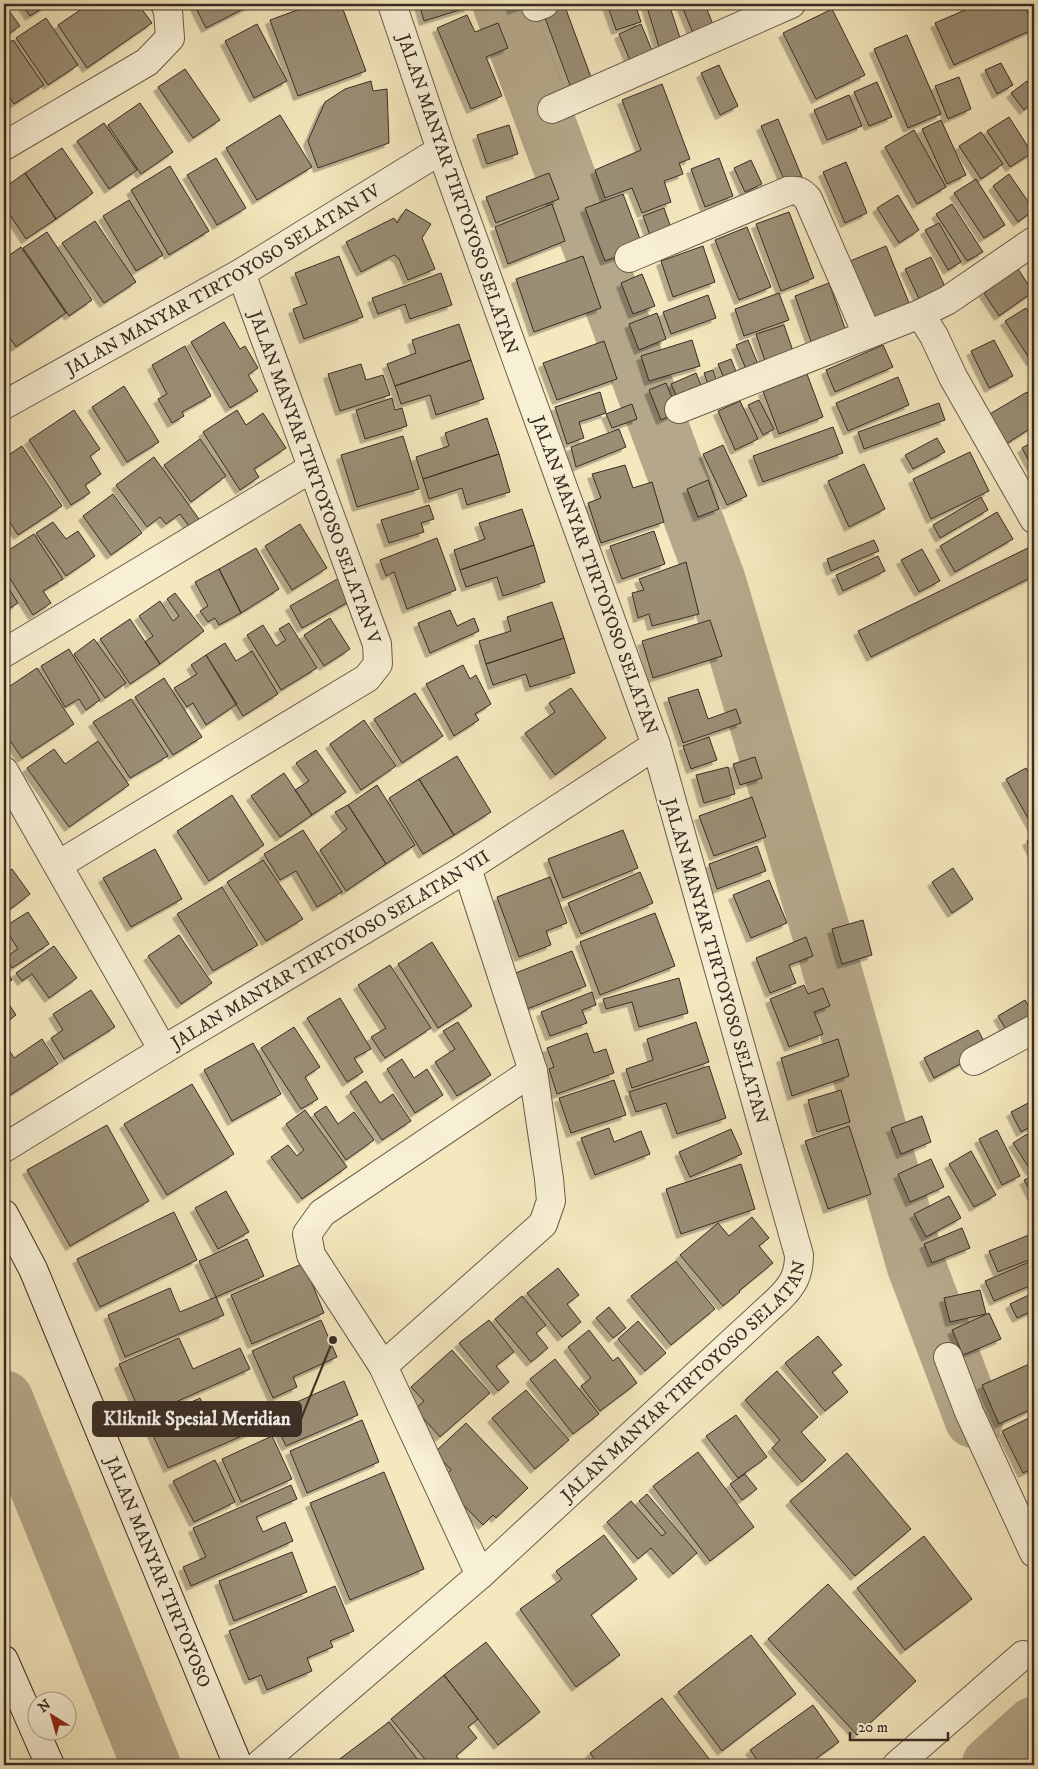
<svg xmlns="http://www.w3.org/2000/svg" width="1038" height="1769" viewBox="0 0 1038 1769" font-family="'IM FELL DW Pica',serif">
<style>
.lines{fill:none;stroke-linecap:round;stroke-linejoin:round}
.river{stroke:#b5a88a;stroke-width:59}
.building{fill:#9a8e75;stroke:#382c25;filter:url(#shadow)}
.street-casing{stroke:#675b4b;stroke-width:30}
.secondary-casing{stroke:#382c25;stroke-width:30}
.street{stroke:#f8f0d5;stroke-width:28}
.secondary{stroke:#f8f0d5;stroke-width:28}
.labels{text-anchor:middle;stroke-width:5;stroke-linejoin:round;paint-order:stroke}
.street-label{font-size:18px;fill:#382c25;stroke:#f8f0d5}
.leader{fill:none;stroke:#382c25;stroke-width:2}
.callout-dot{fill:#382c25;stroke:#f8f0d5;stroke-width:2}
.callout{fill:#382c25;stroke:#382c25;stroke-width:2}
.callout-label{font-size:19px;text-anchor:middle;font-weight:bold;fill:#fff}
</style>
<defs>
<filter id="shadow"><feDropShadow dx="-4.5" dy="4.5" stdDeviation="0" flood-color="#0004"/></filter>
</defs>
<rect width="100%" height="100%" fill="#f5e8be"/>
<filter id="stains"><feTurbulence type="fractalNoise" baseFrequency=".004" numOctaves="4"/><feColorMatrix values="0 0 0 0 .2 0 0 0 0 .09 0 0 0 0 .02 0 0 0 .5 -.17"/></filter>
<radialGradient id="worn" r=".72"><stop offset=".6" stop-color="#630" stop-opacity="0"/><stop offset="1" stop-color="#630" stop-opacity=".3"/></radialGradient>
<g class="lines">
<path class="river" d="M502,4L716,580L822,935L916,1265L974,1419
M4,1400L151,1765
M991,1765L1034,1726"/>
</g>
<path class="building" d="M4,4L20,26L4,37Z
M22,4H49L30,16Z
M89,4H138L152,23L87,68L58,25Z
M194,4H253L206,28Z
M314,4H341L366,71L298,96L270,20Z
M419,4H468L469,7L424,21Z
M510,4H529L512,10Z
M550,4H564L595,88L574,96L541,7Z
M607,4H635L641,22L616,30Z
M646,4H669L682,44L660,50Z
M681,4H705L715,30L695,38Z
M979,4H1024L1034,29L954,65L935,23Z
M832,9L865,75L816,99L783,33Z
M467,15L475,32L498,23L508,48L486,57L502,96L471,109L437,28Z
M46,18L78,65L48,85L16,38Z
M257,24L287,81L254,98L225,41Z
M641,24L656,60L634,70L619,34Z
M907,35L941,114L908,128L874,49Z
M13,40L44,85L14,104L4,88V46Z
M1001,63L1013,85L997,94L985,70Z
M719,65L738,106L720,115L701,73Z
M185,69L220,120L193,138L158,87Z
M959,77L971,109L948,119L935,86Z
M371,81L373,91L387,89L389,143L318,168L308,141L325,102L345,89Z
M1027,81L1034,91V102L1024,110L1011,93Z
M877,82L892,117L869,126L854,92Z
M662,84L690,159L679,163L683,174L664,181L671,202L642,213L632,188L605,198L595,170L641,150L622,100Z
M849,95L862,126L827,140L814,110Z
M140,103L173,152L141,174L108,125Z
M280,115L312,167L257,200L226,148Z
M1009,117L1032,153L1010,167L987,131Z
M778,119L802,177L786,184L761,126Z
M941,120L966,175L947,184L922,129Z
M104,123L137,170L109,189L77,141Z
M509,125L518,154L487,164L477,135Z
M914,130L946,187L917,204L885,147Z
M981,132L1003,164L981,179L959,146Z
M62,148L93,193L56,219L25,173Z
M216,158L246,208L217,225L187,175Z
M719,158L733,196L705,207L691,169Z
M751,160L762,184L745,192L734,168Z
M846,162L867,213L845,223L823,172Z
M170,166L209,231L169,255L131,190Z
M25,173L56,219L26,239L4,206V188Z
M549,173L559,199L496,223L486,197Z
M1009,174L1034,210L1018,222L993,186Z
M976,179L1005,225L984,238L954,193Z
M623,194L643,247L605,261L585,208Z
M898,195L919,230L899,243L877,208Z
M129,200L163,255L136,271L103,216Z
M552,204L565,241L508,264L495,227Z
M952,204L983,252L967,261L936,214Z
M664,208L672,231L651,238L643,216Z
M406,209L431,224L422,238L435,269L408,280L399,259L394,255L361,272L346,242L394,218L397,223Z
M789,212L814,278L781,291L756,224Z
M95,221L136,282L104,303L62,243Z
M939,223L961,262L948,270L925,230Z
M747,227L771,287L739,300L715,240Z
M47,232L92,300L69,316L23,248Z
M703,246L715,282L673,297L661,261Z
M886,246L909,303L866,320L843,264Z
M21,247L66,313L16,347L4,329V259Z
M339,256L363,317L304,339L293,309L307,304L295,273Z
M583,256L601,308L534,332L516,279Z
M931,257L948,293L922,305L905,269Z
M1018,269L1033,292L999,316L984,293Z
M441,273L452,305L410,319L405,304L378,314L372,298Z
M642,274L655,306L633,314L621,283Z
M829,283L847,334L813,347L795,296Z
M779,293L789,320L744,336L735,309Z
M708,295L716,318L671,334L663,312Z
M1026,308L1034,321V359L1031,361L1005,321Z
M657,313L666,339L639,350L629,324Z
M224,322L240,349L245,346L258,368L248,375L258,391L230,408L191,342Z
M459,324L471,360L395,386L387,364L416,353L412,340Z
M784,325L795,357L767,367L756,334Z
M692,340L700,366L649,381L641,356Z
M748,340L760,369L748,374L736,345Z
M994,340L1013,376L989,388L971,351Z
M604,341L617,379L557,400L543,363Z
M883,345L893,367L835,392L826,370Z
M185,346L211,396L182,412L184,416L172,423L158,399L167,394L152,365Z
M731,359L739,379L726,383L718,364Z
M471,360L484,399L436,415L430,395L401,404L395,386Z
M361,364L366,380L383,375L390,395L340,411L328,374Z
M713,370L718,384L709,387L704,373Z
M696,373L705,395L681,405L671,384Z
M807,374L823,417L779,434L763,391Z
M898,377L909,405L848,431L836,403Z
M666,383L678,412L661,420L649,390Z
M124,386L159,442L127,462L92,407Z
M600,392L606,413L579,422L584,438L567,444L555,407Z
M1027,392L1034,403V426L1006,444L988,415Z
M392,398L395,410L402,408L407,426L365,439L356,410Z
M759,400L774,429L763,435L748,405Z
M740,401L758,439L735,450L718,411Z
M939,403L945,420L864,449L858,432Z
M632,404L637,419L612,428L606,414Z
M74,410L100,449L90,456L101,474L85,485L90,493L71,505L29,440Z
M237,410L246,425L263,413L286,448L254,469L259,477L240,490L203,432Z
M487,418L499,454L423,479L416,457L449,446L445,433Z
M833,427L843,453L763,482L753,456Z
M619,429L626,447L576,467L571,447Z
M403,436L419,489L357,507L341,455Z
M937,438L945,452L913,469L905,455Z
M200,439L226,476L191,502L164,465Z
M1034,441V465L1032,467L1022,448Z
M723,445L747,496L727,505L703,454Z
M22,446L62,506L18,535L4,513V458Z
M970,452L989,491L931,519L913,479Z
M499,454L510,492L467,505L462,488L429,499L423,479Z
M154,457L199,519L189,526L180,514L166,524L160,517L147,527L116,485Z
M864,464L885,509L849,527L828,481Z
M625,465L633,488L652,482L664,522L601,543L588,503L601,498L592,474Z
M708,480L719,509L698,517L687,489Z
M113,494L142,533L111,555L83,516Z
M981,497L988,510L940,538L933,525Z
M429,505L434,519L421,523L424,532L389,543L381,520Z
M522,509L534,545L460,570L454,550L485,539L479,523Z
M997,512L1013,539L955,572L940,546Z
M53,522L66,539L78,531L95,556L66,576L36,533Z
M300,524L327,568L292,590L265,546Z
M654,531L665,564L622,579L610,546Z
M34,534L63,579L43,591L51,603L33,615L4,569V553Z
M437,538L456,590L407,609L394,572L386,576L380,560Z
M874,540L879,551L831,571L827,559Z
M534,545L545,582L503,596L497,577L466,587L460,570Z
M1034,545V576L871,657L858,631Z
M256,548L279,589L241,613L219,569Z
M922,549L940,581L919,592L901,560Z
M878,556L885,571L843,591L836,575Z
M686,562L699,614L652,626L649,614L638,618L632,593L644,590L639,579Z
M219,569L241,613L219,625L215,618L208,622L200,611L208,606L195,582Z
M339,578L352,600L302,628L290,606Z
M4,581L18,603L4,612Z
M175,593L204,631L160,664L145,642L153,636L139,616L160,601L173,621L179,616L167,599Z
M552,602L564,638L486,664L479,641L511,631L507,617Z
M450,610L457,626L474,618L479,631L430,653L418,623Z
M330,618L350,649L324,666L304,635Z
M130,619L160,664L130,684L100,639Z
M710,620L722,656L653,678L642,641Z
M289,623L317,668L281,690L247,635L263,625L276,646L286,640L279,629Z
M564,638L575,673L530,687L526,674L493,685L486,664Z
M94,639L126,683L105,698L74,654Z
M225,643L236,661L252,651L278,694L243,716L206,655Z
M69,649L100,700L86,710L79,699L65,707L41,666Z
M206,655L237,704L206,725L193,703L187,707L174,688L197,674L191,665Z
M463,665L470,679L476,675L491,704L475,714L479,720L454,736L426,684Z
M37,668L74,724L22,758L4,732V690Z
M164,678L202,737L173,755L135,697Z
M571,688L606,738L555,775L525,733L555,712L549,703Z
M698,689L708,719L736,709L741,723L683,743L668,698Z
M415,693L443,736L402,763L374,719Z
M131,699L168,756L130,778L93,722Z
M364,720L396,766L361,790L330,744Z
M709,737L717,760L691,769L683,746Z
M98,741L129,785L69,827L27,768L54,749L65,764Z
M316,750L346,792L312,815L295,790L309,781L296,763Z
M457,756L491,812L454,835L419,779Z
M755,757L762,778L740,785L733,764Z
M728,767L735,794L704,803L696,775Z
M1026,768L1034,782V829L1006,779Z
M284,773L312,815L280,837L251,796Z
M419,779L454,835L423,854L389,798Z
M377,785L415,845L386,864L348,805Z
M232,795L264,845L209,881L177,831Z
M752,797L766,837L714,856L699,816Z
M348,805L386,864L346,891L320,850L347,829L335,812Z
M303,830L342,892L317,907L296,871L280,880L264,854Z
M623,830L638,868L563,898L548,859Z
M1034,837V855L1027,841Z
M757,846L766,871L717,889L709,864Z
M155,849L182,899L131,927L103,878Z
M263,860L303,919L266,941L227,882Z
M953,868L973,899L952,913L932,882Z
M12,869L30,894L4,914V875Z
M640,872L653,903L581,934L568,903Z
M550,877L567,923L546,931L551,945L519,957L497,897Z
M769,880L787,923L751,938L733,895Z
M222,887L258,945L213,971L177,914Z
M28,912L49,944L12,968L5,957L18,949L4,927Z
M655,913L675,966L600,995L580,942Z
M863,920L872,955L842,964L832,929Z
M179,935L212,983L181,1004L148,956Z
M806,937L813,956L789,965L796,983L770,993L756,958Z
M432,942L472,1006L438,1028L398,964Z
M54,946L77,978L49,998L32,974L22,981L16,973Z
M572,951L586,986L527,1009L513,974Z
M390,965L431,1028L385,1058L371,1037L386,1028L358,985Z
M4,967L12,980L4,985Z
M679,978L688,1013L639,1027L632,1002L606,1009L603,999Z
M804,985L808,994L823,988L830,1006L814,1012L823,1034L789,1047L770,999Z
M91,990L115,1027L64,1059L51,1038L63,1030L53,1014Z
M592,992L596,1005L582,1010L587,1023L550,1036L541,1012Z
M4,997L16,1015L4,1024Z
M340,998L371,1049L354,1058L363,1072L347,1082L307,1018Z
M1025,1000L1034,1015V1024L1011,1038L998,1016Z
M458,1022L491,1075L457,1096L435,1062L455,1049L443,1031Z
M696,1022L709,1062L632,1088L626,1069L653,1060L647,1039Z
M294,1027L320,1067L305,1077L318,1099L301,1109L261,1048Z
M978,1030L988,1049L934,1078L924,1058Z
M587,1033L594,1053L606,1049L614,1073L557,1094L549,1069L554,1067L547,1048Z
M42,1039L58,1064L4,1099V1042L14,1058Z
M838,1039L849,1076L792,1096L781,1058Z
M253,1043L281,1094L232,1121L204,1070Z
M402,1059L414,1078L427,1069L443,1095L415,1113L387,1069Z
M709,1066L726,1118L677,1134L666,1103L636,1112L629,1092Z
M614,1080L626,1115L571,1133L559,1098Z
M366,1081L380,1103L393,1094L411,1121L382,1140L350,1092Z
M192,1084L234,1154L167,1195L124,1124Z
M841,1090L850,1122L817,1132L808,1100Z
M1034,1100V1125L1021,1132L1011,1112Z
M326,1106L338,1124L354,1112L374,1140L346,1160L314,1114Z
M305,1110L347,1167L302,1199L271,1157L288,1145L297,1156L304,1150L286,1124Z
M922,1116L931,1142L901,1154L891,1128Z
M107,1125L149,1201L70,1246L27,1170Z
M849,1126L871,1194L828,1209L805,1141Z
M609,1128L614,1142L641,1131L650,1154L595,1175L581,1138Z
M731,1129L742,1154L690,1177L679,1152Z
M997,1130L1020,1176L1002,1185L979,1139Z
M1027,1134L1034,1145V1169L1031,1171L1013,1143Z
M971,1151L996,1195L974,1207L949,1164Z
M931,1159L944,1187L910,1202L898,1174Z
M741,1164L755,1209L681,1234L666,1189Z
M1034,1175V1199L1024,1180Z
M226,1191L249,1232L218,1249L195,1208Z
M949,1196L961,1218L926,1237L914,1214Z
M174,1212L197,1260L100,1307L77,1259Z
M752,1217L769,1238L759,1246L773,1263L739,1291L740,1292L723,1306L680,1255L718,1223L729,1236Z
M962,1228L970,1248L932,1263L924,1244Z
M1034,1233V1258L998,1272L989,1251Z
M247,1239L264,1276L216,1297L199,1261Z
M1034,1260V1284L994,1301L985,1281Z
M676,1261L715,1309L671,1345L631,1296Z
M304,1263L324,1313L252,1344L231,1295Z
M558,1268L579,1295L567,1304L581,1322L562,1337L527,1293Z
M170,1288L180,1312L216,1297L224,1315L125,1357L108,1315Z
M980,1290L986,1314L950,1322L944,1298Z
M1033,1293L1034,1310L1017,1318L1010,1304Z
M522,1296L546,1325L536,1333L548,1348L531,1362L495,1319Z
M609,1307L626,1328L613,1338L596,1318Z
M989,1313L1001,1339L963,1355L952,1330Z
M321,1320L337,1357L293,1377L297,1387L273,1398L252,1351Z
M489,1320L514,1352L496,1366L509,1382L498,1391L459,1343Z
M638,1321L666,1353L645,1371L618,1339Z
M589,1330L613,1361L618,1357L637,1383L600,1411L581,1386L591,1378L568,1347Z
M818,1336L842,1365L832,1372L848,1392L825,1411L785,1363Z
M179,1338L193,1369L240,1348L250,1369L142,1417L119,1364Z
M452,1350L490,1393L440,1437L415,1409L424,1401L411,1387Z
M555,1359L599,1414L573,1434L530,1379Z
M1034,1362V1408L999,1424L982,1385Z
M777,1371L818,1417L801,1432L826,1460L802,1482L772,1448L780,1440L745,1400Z
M344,1381L358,1415L286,1446L276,1425L294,1417L290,1405Z
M526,1390L569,1440L535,1469L492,1418Z
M200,1398L211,1421L247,1405L258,1429L168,1468L147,1422Z
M736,1415L767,1457L738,1478L706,1436Z
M1029,1418L1034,1429V1468L1023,1473L1002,1431Z
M362,1420L379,1462L307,1493L290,1451Z
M466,1423L528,1488L496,1518L493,1515L483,1525L440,1481L451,1470L435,1452Z
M272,1436L292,1479L241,1502L222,1459Z
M698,1452L754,1527L710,1561L653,1486Z
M847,1453L911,1529L855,1576L790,1501Z
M215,1460L235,1502L194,1522L173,1481Z
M384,1472L424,1569L350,1600L310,1503Z
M745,1474L757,1489L742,1500L730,1484Z
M291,1485L297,1499L256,1517L263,1532L285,1522L293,1541L191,1586L183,1567L206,1557L193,1528Z
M647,1494L697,1553L673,1574L651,1548L638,1559L607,1522L631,1501L662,1536L666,1533L639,1501Z
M1034,1500V1527L1022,1507Z
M604,1535L637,1579L591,1615L620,1655L576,1687L520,1609L562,1579L556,1571Z
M924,1536L972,1599L905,1650L857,1588Z
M292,1552L307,1592L234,1621L219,1581Z
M828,1584L916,1681L857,1735L768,1639Z
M335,1586L354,1631L330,1641L333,1647L307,1658L312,1671L267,1690L261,1675L249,1680L229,1631Z
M751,1635L796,1694L722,1751L678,1692Z
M486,1642L540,1712L498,1745L444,1675Z
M444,1675L478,1719L468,1727L477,1738L456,1756L464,1765H430L391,1719Z
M662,1698L714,1765H599L590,1753Z
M813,1705L839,1742L807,1765H761L750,1750Z
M389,1722L418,1760L411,1765H340L337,1761Z"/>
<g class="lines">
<g class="street-casing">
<g id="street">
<path d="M536,7L544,4"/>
<path d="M552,109L791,4"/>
<path d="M4,146L147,62L170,38L168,11L165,4"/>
<path d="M629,258L788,191C798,190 801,191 808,199L867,334"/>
<path d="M920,314L934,336L953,377L1034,519"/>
<path id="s1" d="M4,405L241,273L441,150"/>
<path d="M679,409L920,314L948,300L1034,241"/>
<path d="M4,653L312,468"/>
<path d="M4,771L163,1050"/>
<path d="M58,865L367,678L378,664L377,644L241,273"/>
<path d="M974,1061L1034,1029"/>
<path id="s2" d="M4,1148L163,1050L467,868L656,745"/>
<path d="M948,1357L969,1412L1034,1553"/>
<path d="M383,1366L543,1224L551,1201L549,1179L533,1071L467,868"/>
<path d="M480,1575L383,1366L311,1255L307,1234L322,1213L533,1071"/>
<path id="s3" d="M259,1765L480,1575L779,1299C793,1285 799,1275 799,1255L656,745L441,150L392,4"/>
<path d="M897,1765L1023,1655"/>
</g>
</g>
<g class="secondary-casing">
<g id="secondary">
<path id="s4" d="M4,1214L33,1269L238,1765"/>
<path d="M4,1660L50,1765"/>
</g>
</g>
<use href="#street" class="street"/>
<use href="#secondary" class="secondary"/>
</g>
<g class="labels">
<g class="street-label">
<text transform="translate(458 194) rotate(71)" y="6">JALAN MANYAR TIRTOYOSO SELATAN</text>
<text dy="6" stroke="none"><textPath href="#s1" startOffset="252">JALAN MANYAR TIRTOYOSO SELATAN IV</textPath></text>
<text transform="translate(315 477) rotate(70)" y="6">JALAN MANYAR TIRTOYOSO SELATAN V</text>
<text transform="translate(595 575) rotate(70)" y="6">JALAN MANYAR TIRTOYOSO SELATAN</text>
<text dy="6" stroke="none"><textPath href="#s2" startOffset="382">JALAN MANYAR TIRTOYOSO SELATAN VII</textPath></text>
<text transform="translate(716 961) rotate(74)" y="6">JALAN MANYAR TIRTOYOSO SELATAN</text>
<text dy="6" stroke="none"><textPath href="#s3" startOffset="574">JALAN MANYAR TIRTOYOSO SELATAN</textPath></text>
<text dy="6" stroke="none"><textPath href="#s4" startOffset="390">JALAN MANYAR TIRTOYOSO</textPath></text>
</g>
</g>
<path class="leader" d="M333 1340L301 1419"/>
<circle class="callout-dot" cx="333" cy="1340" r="5"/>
<rect class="callout" x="93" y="1402" width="208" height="34" rx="5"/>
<g class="callout-label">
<text x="197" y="1425">Kliknik Spesial Meridian</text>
</g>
<rect width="1038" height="1769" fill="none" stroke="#f5e8be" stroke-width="20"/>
<rect x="5" y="5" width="1028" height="1759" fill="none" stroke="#382c25" stroke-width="2.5"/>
<rect x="10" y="10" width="1018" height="1749" fill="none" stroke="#382c25"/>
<g transform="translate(52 1716) rotate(323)"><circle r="24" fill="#f8f0d5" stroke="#aba28f"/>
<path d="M0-4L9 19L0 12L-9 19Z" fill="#8f2418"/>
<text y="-8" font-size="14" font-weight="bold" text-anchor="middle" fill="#382c25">N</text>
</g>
<path d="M850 1732v8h98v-8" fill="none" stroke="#382c25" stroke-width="2.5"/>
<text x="858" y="1732" font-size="15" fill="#382c25" stroke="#f8f0d5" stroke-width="4" paint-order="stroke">20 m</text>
<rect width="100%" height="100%" filter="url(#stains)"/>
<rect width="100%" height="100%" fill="url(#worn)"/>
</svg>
